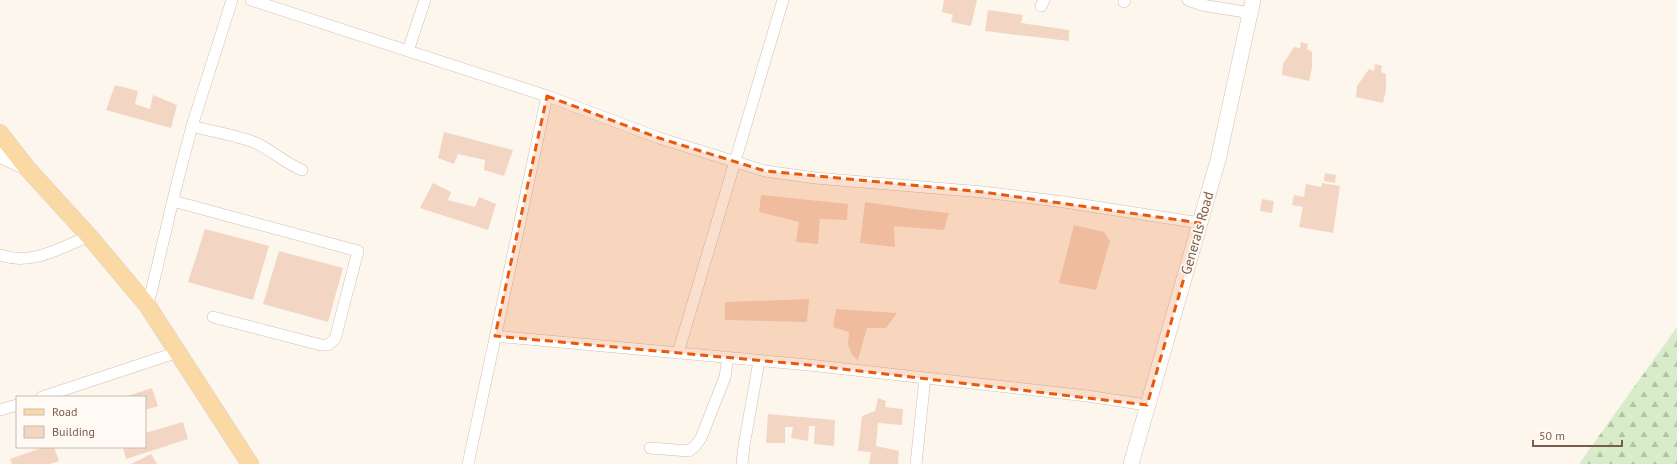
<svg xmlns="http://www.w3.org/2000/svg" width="1677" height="464" viewBox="0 0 1677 464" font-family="'PT Sans',sans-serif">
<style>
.forest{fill:url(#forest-firs)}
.building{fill:#f3d5c3}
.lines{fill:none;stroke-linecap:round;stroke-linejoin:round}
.street-casing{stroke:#d1beb0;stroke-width:12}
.secondary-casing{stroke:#d6c0b0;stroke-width:16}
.primary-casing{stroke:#dad1cd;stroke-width:18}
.street{stroke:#fff;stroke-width:11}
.secondary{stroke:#fff;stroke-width:15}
.primary{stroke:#fbd9a5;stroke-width:17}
.marked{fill:#e8590c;fill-opacity:0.2;stroke:#e8590c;stroke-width:3;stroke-dasharray:8 5;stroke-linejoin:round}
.labels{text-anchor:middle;stroke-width:3.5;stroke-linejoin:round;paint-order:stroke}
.street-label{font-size:14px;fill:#7a5c4d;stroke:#fffaf3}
</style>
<defs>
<pattern id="forest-firs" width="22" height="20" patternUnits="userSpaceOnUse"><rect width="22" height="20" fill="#d8ecc9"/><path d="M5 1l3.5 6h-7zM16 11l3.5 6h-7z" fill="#b4c2a5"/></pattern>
</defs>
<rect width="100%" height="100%" fill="#fdf6ec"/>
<path class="forest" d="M1677,327V464H1580L1581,461Z"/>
<path class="building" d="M944,0H977L971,26L951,22L953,15L942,12Z
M988,10L1023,15L1021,23L1069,30V41L985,31Z
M1301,42L1308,44L1307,49L1312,52V68L1309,81L1282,75L1283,64L1294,47L1300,48Z
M1375,64L1382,66L1381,72L1386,74V90L1383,103L1356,97L1357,86L1369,69L1374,71Z
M115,85L138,91L135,104L150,109L153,95L177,105L171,128L106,110Z
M444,132L513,150L504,176L484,170L485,160L458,154L454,164L438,158Z
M1325,173L1336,175L1335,183L1324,181Z
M433,183L451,192L448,200L475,207L479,197L496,204L488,230L420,208Z
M1322,183L1340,186L1333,233L1299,227L1303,207L1292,205L1294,195L1304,197L1306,184L1321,187Z
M761,195L848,204L847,220L820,219L818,244L796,242L799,222L759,212Z
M1262,199L1274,201L1272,213L1260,211Z
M865,202L921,210L949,213L944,230L894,226L895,247L860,243Z
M1074,225L1104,232L1110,241L1096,290L1059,283Z
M205,229L269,246L253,300L188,282Z
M279,251L343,268L328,322L263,304Z
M809,299L807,322L725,320V302Z
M836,309L882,312L897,313L886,328H867L858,360L852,355L848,344L849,332L833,327Z
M152,388L158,406L145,410V397H125Z
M878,398L886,401L885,407L903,409L902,425L878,423L876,446L899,451L898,464H869L871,452L858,451L862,416L875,411Z
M768,414L835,420L834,446L814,444L815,426H809L808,441L791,438L793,427H785V443H766Z
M183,422L188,439L126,459L123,447H145V433Z
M44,447H54L59,461L50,464H12L10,459Z
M151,454L157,464H131Z"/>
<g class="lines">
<g class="street-casing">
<path id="street" d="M251,0L547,96L659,138L765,171L815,178L983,192L1064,202L1200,223
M1188,0L1202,5L1251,13
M1124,2L1125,0
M1041,6L1044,0
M408,51L425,0
M192,126C213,132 236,135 256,143C273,151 285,163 302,170
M173,201L358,251L335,339L328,345H321L213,317
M0,255C31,266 61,248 89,236
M147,305L151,293L177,183L192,126L232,0
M495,336L809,365L1087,396L1147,405
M678,353L783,0
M42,397L178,352
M0,410L17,405
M650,448L689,451L695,446L701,438L725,377L728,357
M468,464L547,96
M742,464L744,446L759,361
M916,464L925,378"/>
</g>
<g class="secondary-casing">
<path id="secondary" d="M0,155L27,168
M1131,464L1218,160L1253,0"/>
</g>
<g class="primary-casing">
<path id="primary" d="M0,133L27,168L89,236L147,305L250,464"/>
</g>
<use href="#street" class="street"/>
<use href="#secondary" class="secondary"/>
<use href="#primary" class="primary"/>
</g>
<path class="marked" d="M547,96L659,138L765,171L983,192L1200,223L1147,405L809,365L495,336Z"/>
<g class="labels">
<g class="street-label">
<text transform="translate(1197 233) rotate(-74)" y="5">Generals Road</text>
</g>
</g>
<rect x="16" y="396" width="130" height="52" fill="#fffaf3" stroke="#cabbb1"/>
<rect x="24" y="409" width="20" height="6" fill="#fbd9a5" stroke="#cabbb1"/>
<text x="52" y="416" font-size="12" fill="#7a5c4d">Road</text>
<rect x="24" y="426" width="20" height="12" fill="#f3d5c3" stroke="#cabbb1"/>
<text x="52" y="436" font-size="12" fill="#7a5c4d">Building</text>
<path d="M1533 440v6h89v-6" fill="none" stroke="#7a5c4d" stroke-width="2"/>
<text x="1539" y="440" font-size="12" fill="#7a5c4d" stroke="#fffaf3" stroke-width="3" paint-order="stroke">50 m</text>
</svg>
